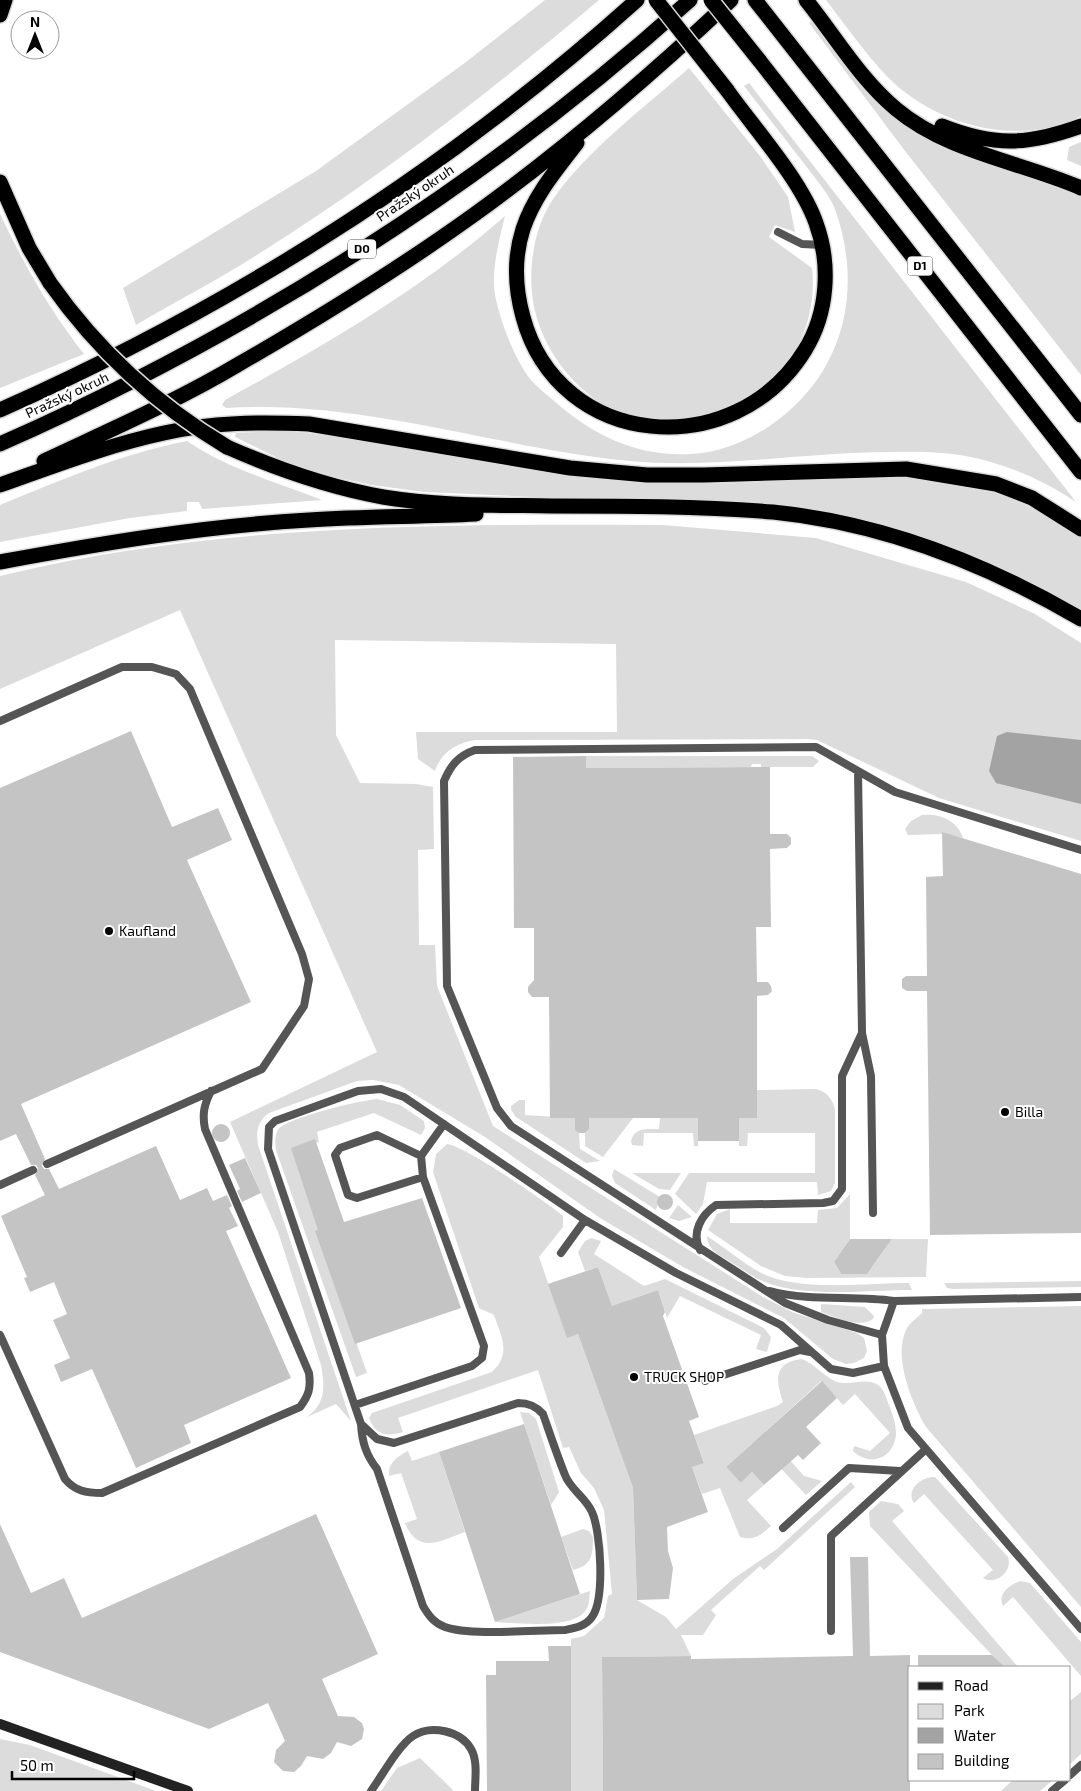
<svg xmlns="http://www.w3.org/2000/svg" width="1081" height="1791" viewBox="0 0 1081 1791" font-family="'Exo 2',sans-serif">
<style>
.green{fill:#dcdcdc}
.water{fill:#a3a3a3}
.building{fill:#c4c4c4}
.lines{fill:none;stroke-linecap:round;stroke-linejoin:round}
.motorway-casing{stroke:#dbdbdb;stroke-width:18}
.service{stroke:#555;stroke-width:8}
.secondary{stroke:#222;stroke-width:10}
.motorway{stroke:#000;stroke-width:15}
.motorway-bridge-casing{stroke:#dbdbdb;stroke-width:18;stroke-linecap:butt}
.motorway-bridge{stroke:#000;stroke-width:15}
.poi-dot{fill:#000;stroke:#fff;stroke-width:2}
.labels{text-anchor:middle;stroke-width:4;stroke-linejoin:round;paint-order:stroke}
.shield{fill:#fff;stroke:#4c4c4c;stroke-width:1}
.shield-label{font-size:12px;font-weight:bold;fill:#000}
.street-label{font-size:14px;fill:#000;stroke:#fff}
.poi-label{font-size:14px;fill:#000;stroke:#fff;text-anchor:start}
</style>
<rect width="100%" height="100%" fill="#fff"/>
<path class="green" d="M545,0H599C491,91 379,178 260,253C220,279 177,301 136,325L123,288L316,171L466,62Z
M826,0H1081V116C1023,145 951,129 902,90C876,69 847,27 826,0Z
M815,18L909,123L1081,193V375L905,151L809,23Z
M689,68L760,156L788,197L795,232L775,225L769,237L812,268C822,363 739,429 649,420C588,414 537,351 532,293C529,262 535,226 553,199C587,150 644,108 689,68Z
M749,83L1076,502C1050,485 1024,472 994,463C961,452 925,451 891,452C804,452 717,469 630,461C495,448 363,399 226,408L222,405L225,400C323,346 421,290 505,216C499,241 491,270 495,295C500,320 515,361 531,380C537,387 546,394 553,400C592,435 637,457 690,454C718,453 745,442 768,427C842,378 864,294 836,212C831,196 816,180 806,166C785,139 765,113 744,86Z
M1081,142V166L1067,160L1069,147Z
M0,214C25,266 48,308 84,354L0,388Z
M279,431C396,438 508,473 625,481C689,486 754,483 818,479C861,477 907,473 950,481C998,490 1041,509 1081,537V611L1033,584L981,560L931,541L868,524L581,499L424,492L372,485L302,470L235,437L236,433Z
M187,441C228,469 276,482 322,500L202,509L199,502H187V511L130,518L0,542V505C61,480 121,454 187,441Z
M663,525L816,538L966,582L1035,614L1081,643V841L939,798L817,740L808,739L475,740C457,743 441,752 435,771L418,759L416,732H617L616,644L335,640L336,735L360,783L416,784L433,787L434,849L418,850L419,945H435L437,986L493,1126L763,1297L792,1312L857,1333L864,1338L867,1351L864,1358L854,1363L846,1364L833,1359L784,1318L683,1267L600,1218L485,1137L399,1085L373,1080L357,1081L269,1113C257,1122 256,1131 258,1145L351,1421L336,1404L307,1417C326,1403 325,1387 321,1365L278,1232L230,1122L377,1052L180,610L0,689V576C215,523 442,524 663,525Z
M586,756H812L819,761L813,767H761V764H752L751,767L586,768Z
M922,815C940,813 958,821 963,838L942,834L908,835L905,829L911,821Z
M816,1089C827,1092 833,1099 835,1110V1183L831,1191L818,1195L817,1182H707L703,1204L696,1214L675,1194L689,1173H815V1133H748L747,1146H739V1117L757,1118V1090Z
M377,1099L400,1105L424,1121L425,1128L421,1135L374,1113L317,1132L319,1142L294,1150L321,1233L318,1234L367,1373L356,1377L277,1153C275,1146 274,1137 278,1130C285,1118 362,1100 377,1099Z
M519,1100H525V1115L575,1118V1129L579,1133L580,1149L600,1161L586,1163L516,1117L511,1110V1106Z
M589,1118H633L603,1157L585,1146V1133L589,1129Z
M660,1118H698V1146H694L693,1133H644L643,1146L632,1145L631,1141C634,1127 648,1129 659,1129Z
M447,1144C465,1146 547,1202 563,1216V1227L539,1257L567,1337L578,1334L633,1488L637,1600L666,1617L676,1629L733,1579L777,1549L851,1482L855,1487L764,1570L760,1566L711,1610L716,1615L703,1635H681L691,1656L602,1657L603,1791H571V1639L584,1636L604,1618L608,1596L612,1594L604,1510L594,1488L581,1473L569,1447L563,1448L538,1370L398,1418L403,1432C387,1437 375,1435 369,1418L372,1413L492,1372C512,1354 501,1336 494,1315L479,1308L433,1172L436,1154Z
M614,1169L660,1197L656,1210L615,1183L612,1176Z
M632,1173H681L670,1190L659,1189Z
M850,1194V1239L834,1262L841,1274H867L892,1239H928L926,1277L807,1278L785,1276L761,1266L708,1230L717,1214L730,1209V1223H817L818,1210L837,1208Z
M678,1205L692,1217L679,1221L669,1218Z
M707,1236C727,1249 747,1267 768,1276C805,1291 869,1283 909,1283L912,1290C869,1290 804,1298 765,1282C752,1277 741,1268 729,1261C719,1255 707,1249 707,1236Z
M591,1238L601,1241L594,1254L644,1286L665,1279L764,1328L771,1337L767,1352L756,1349L761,1335L680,1296L667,1318L658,1290L629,1300L617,1320L598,1267L585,1271L578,1252L585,1241Z
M1081,1281V1287L953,1289L947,1288L944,1283Z
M821,1304L865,1307L874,1316L873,1319C858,1329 836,1317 821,1312Z
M1081,1306V1607L926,1427C912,1403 893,1357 906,1330C909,1323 916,1319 922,1313V1309Z
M802,1359C815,1364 824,1377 837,1382C850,1386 866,1377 878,1385C885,1390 886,1398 889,1405C893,1415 896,1424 896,1434C894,1459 870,1467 853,1451L854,1446L870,1451L890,1433L855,1394L843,1405L821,1381L765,1432L804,1476L822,1481L806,1495L755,1441L726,1467L741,1483L752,1472L764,1485L747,1500L771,1526C761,1535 753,1541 740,1537L720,1488L702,1494L692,1467L704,1462L694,1435L777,1406L783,1402C775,1380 774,1362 802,1359Z
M520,1412L529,1413L536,1419L559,1492L551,1505Z
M408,1451L412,1461L439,1452L465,1532C440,1541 418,1555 405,1523L417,1519L401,1473L389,1476C388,1462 397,1457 408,1451Z
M935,1477L1008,1557C1013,1570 997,1586 983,1578L993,1570L924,1494L914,1503C905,1490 922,1476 935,1477Z
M881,1501L898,1504L904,1511L892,1521L1018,1667H1005L991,1654L870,1526L869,1512Z
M583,1529L589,1531L593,1537C593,1556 592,1565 573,1570L561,1537Z
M1021,1581L1030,1583L1081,1642V1676L1013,1597L1003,1606C997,1594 1010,1584 1021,1581Z
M590,1591C589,1597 590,1604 586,1610C573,1630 517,1623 495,1622Z
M1081,1692V1754L1070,1764V1701Z
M0,1739L30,1745L156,1791H0Z
M420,1758L454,1791H381L397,1768Z
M1013,1780H1053L1040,1791H1001Z"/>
<path class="water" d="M1007,732L1081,740V804L996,783L989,771L997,736Z"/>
<path class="building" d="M131,731L172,827L218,808L232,840L187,860L251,1002L21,1104L45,1159L42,1166L44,1169H49L59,1189L156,1146L180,1200L207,1188L213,1201L227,1195L232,1206L229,1208L238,1226L226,1231L291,1378L184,1425L191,1443L136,1468L92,1369L61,1382L54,1365L70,1358L53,1320L67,1314L54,1282L30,1292L24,1278L27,1277L1,1216L45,1195L35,1175L38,1168L36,1165H31L16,1134L0,1141V788Z
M586,756V768L770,767V834H787L791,838V844L787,848L770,849L771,927H756L757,982H768L771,986L772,991L768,995L757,996V1118H739V1141H698V1118H589V1129L585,1133H579L575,1130V1118H550L549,997H532L528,992V987L534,980V928H514L513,757Z
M942,832L1081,874V1233L930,1235L927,991H907L902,988V979L906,976H927L926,877L943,876Z
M212 1133a9 9 0 1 1 18 0a9 9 0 1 1-18 0Z
M315,1139L344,1222L422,1198L461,1308L355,1344L315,1231L318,1230L291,1148Z
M245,1158L261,1193L242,1202L237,1191L240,1189L229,1165Z
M657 1202a8 8 0 1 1 16 0a8 8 0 1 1-16 0Z
M850,1239H892L867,1274H841L834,1262Z
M598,1267L612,1306L658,1290L665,1312L663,1316L699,1417L689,1421L704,1463L692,1467L708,1512L667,1527L668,1551L673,1568L669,1599L637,1600L633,1488L578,1334L567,1338L548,1284Z
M822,1381L837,1398L806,1427L821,1443L803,1460L798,1455L764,1485L752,1472L741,1483L726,1467Z
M524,1424L580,1594L495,1622L439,1452Z
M316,1514L378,1654L322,1679L338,1716L354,1717L362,1723L364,1729L362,1739L351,1746L337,1742L331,1753L323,1759L307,1756L301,1766L294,1772L283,1771L274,1762L276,1750L285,1741L268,1703L209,1729L0,1652V1524L31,1593L64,1578L82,1618Z
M850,1557H868L870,1656L910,1655V1791H603L602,1657L691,1656V1659L853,1656Z
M548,1646H571V1791H487L486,1675H496V1661H549Z
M918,1655H992L1005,1667H918Z"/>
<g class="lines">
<g class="motorway-casing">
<path id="motorway" d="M755,0L1081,415
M806,0C835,36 860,79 896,109C947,152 1021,162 1081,188
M0,15L5,0
M759,60L1081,472
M942,126C995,147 1028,145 1081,126
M577,143C556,170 534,196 523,229C514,257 515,288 523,317C559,450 735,464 805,350C828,313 831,264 816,223C801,180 754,128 727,90
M0,182L29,248L50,283
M0,410C232,307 448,170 637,0
M0,444C249,334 487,183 690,0
M227,447C277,469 328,487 383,497C439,506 495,505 551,506C625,506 699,506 773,512C882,523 987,564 1081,619
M44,461C110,430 177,401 239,364C319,318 400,268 475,214C565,149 650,76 731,0
M0,485C54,466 108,445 164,433C212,422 260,422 309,424L570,468L647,475H704L906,469L996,484L1032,498L1081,529
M0,562C103,543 204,526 309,520C364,516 420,517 476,514"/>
</g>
<path class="service" d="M778,232L802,244L822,245
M0,721L122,667H152L176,674L190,689L302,954L309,979L304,1006L262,1069L47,1164
M858,771L895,792L1081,850
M862,1033L871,1076L873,1213
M421,1156L377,1135L340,1148L335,1155L348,1195L357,1198L423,1177
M0,1185L33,1170
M700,1250C691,1233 701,1215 716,1205L823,1203L833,1201L842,1189V1076L862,1033L858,771L816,747L475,750C458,756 451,765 444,781L447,986L497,1108L511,1126L785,1303L828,1320L882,1335
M561,1253L585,1220
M770,1291C811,1302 853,1295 894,1301L1081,1297
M894,1301L882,1335L884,1366L908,1428L1081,1629
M0,1335L65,1479C75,1491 86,1493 102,1493L300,1407C309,1395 311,1388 309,1373L205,1129C202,1114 204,1105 211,1091
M705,1381L800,1350L810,1352
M355,1405L472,1366L482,1358L484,1346L423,1177L421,1156L444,1124
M361,1424L377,1439L394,1443L518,1403C529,1403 536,1406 543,1414C550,1434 557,1455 565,1475C570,1489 586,1498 592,1512C601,1532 605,1599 592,1617C586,1626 575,1628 565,1630C536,1630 469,1636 445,1627C434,1623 429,1616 423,1606L377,1469C366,1455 362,1442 361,1424L268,1149L269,1127L275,1121L358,1091L381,1089L404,1097L585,1220L676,1273L781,1325L831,1369L853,1373L884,1366
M783,1528L849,1468L900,1471
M831,1631V1536L925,1450
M1070,1775L1081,1765
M371,1791C382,1776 398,1746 413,1736C431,1724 461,1731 471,1749C478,1761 475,1778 475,1791
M1052,1791L1065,1780"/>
<path class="secondary" d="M0,1724L188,1791"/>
<use href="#motorway" class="motorway"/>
<g class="motorway-bridge-casing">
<path id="motorway-bridge" d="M656,0L727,90
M711,0L759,60
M50,283C98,351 155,404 227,447"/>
</g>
<use href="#motorway-bridge" class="motorway-bridge"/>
</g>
<g class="poi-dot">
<circle cx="109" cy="931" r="5"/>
<circle cx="1005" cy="1112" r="5"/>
<circle cx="634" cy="1377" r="5"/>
</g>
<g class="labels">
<g class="shield">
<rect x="348" y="239.5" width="28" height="19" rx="4"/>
<rect x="907.5" y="256.5" width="25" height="19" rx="4"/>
</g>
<g class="shield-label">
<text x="362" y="253">D0</text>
<text x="920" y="270">D1</text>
</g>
<g class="street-label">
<text transform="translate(415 193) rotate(-34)" y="5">Pražský okruh</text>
<text transform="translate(67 395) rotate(-25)" y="5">Pražský okruh</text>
</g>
<g class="poi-label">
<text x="119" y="936">Kaufland</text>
<text x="1015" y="1117">Billa</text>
<text x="644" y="1382">TRUCK SHOP</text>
</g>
</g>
<rect x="908" y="1666" width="162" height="115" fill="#ffffff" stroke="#999999"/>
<rect x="918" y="1682" width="25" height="8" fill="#222222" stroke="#999999"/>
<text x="954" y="1691" font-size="15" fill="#000000">Road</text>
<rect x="918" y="1704" width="25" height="15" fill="#dcdcdc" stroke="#999999"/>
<text x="954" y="1716" font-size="15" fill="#000000">Park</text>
<rect x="918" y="1728" width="25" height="15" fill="#a3a3a3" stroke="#999999"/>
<text x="954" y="1741" font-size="15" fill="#000000">Water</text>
<rect x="918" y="1754" width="25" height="15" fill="#c4c4c4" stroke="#999999"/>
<text x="954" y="1766" font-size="15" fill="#000000">Building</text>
<g transform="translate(35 35)"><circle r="24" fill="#ffffff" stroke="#999999"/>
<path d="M0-4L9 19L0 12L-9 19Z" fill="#000000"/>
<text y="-8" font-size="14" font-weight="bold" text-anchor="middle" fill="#000000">N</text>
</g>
<path d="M12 1771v8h122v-8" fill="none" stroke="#000000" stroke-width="2.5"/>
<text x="20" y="1771" font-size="15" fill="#000000" stroke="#ffffff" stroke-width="4" paint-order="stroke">50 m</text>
</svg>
